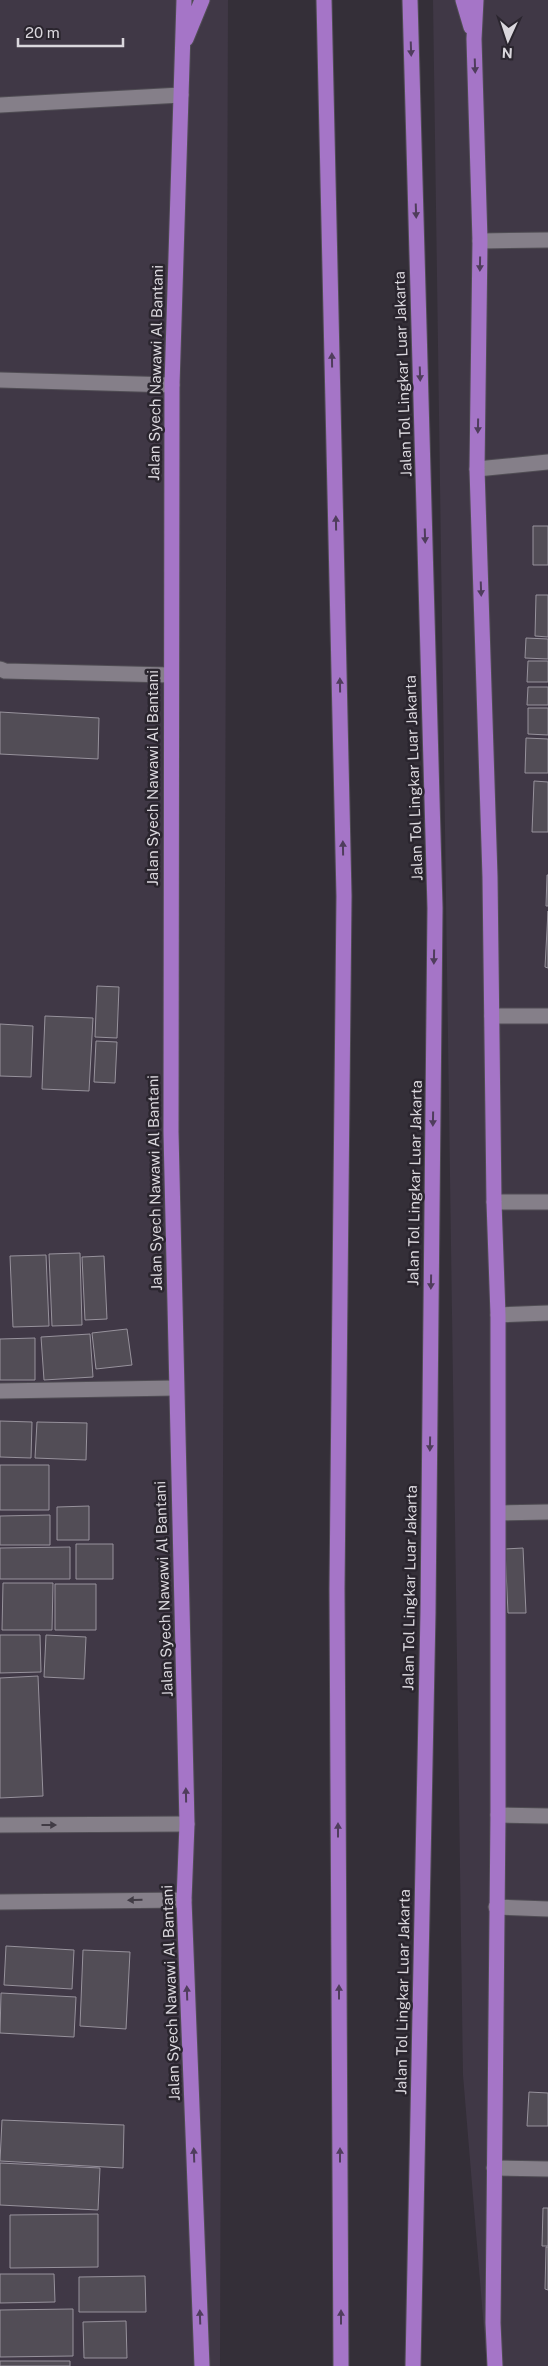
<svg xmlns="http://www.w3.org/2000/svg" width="548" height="2366" viewBox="0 0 548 2366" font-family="'Public Sans',sans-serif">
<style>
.built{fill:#403846}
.building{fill:#524d56;stroke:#97929c}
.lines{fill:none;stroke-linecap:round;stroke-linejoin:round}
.minor-casing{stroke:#504d54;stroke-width:17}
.highway-casing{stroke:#504d54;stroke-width:17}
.minor{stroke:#857f89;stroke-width:15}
.highway{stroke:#a575c7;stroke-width:15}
.oneway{fill:#4f3d5c}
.oneway2{fill:#413c45}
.labels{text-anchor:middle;stroke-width:5;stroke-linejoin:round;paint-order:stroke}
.street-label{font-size:15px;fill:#dad7dd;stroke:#2a252e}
</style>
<rect width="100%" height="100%" fill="#342f38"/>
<path class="built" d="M0,0H228L220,2366H0Z
M433,0H548V2366H487L463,2075Z"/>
<path class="building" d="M533,526H548V565H533Z
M536,595H548V637L535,636Z
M526,638L548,639V659L525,658Z
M528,661H548V682H527Z
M528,687H548V705H527Z
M528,708H548V735L528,734Z
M0,712L99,718L98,759L0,754Z
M526,738L548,739V773H525Z
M534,781L548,782V832H532Z
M547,875H548V906H546Z
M548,911V968L545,967Z
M97,986L119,987L117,1038L95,1037Z
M45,1016L93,1018L89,1091L42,1089Z
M0,1024L33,1026L31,1077L0,1076Z
M96,1041L117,1042L115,1083L94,1082Z
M80,1253L82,1325L52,1326L49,1254Z
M46,1255L49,1326L13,1327L10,1256Z
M104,1256L107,1319L85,1320L82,1257Z
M127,1329L132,1365L96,1369L92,1333Z
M90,1334L93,1377L44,1380L41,1337Z
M35,1338V1380H0V1339Z
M0,1421L32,1422L31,1458L0,1457Z
M37,1422L87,1423L86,1460L35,1458Z
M0,1465H49V1510H0Z
M89,1506V1540H57V1507Z
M50,1515V1545H0V1516Z
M76,1544H113V1579H76Z
M70,1547V1579H0V1548Z
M523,1548L526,1613H508L505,1549Z
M3,1583H53L52,1630H2Z
M55,1584H96V1630H55Z
M0,1635H40L41,1672L0,1673Z
M46,1635L86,1637L84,1679L44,1677Z
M38,1676L43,1796L0,1798V1678Z
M6,1946L74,1950L72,1989L4,1985Z
M83,1950L130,1952L126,2029L80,2026Z
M1,1993L76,1997L74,2037L0,2033Z
M529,2092L548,2093V2126H527Z
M2,2120L124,2125L123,2168L0,2161Z
M0,2163L100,2168L98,2210L0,2205Z
M543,2208H548V2246H542Z
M98,2214V2267L10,2268V2215Z
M546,2247H548V2290L545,2289Z
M0,2274H54L55,2302L0,2303Z
M145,2276L146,2312H79V2277Z
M73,2309V2356L0,2357V2310Z
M126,2321L127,2358H84L83,2322Z
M0,2361H70V2366H0Z"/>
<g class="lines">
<g class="minor-casing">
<path id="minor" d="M0,105L181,95
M480,241L548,240
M0,380L172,385
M477,469L548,462
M0,669L5,671L170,675
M492,1016H548
M494,1202H548
M498,1315L548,1313
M0,1391L175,1388
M499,1513L548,1512
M498,1815L548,1816
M0,1825L187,1824
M0,1902L184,1900
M496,1907L548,1909
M494,2168L548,2169"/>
</g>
<g class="highway-casing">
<path id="highway" d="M184,0L172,385L171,1132L187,1824L184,1900L202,2366
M324,0L344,896L337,1589L341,2366
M410,0L435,908L428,1612L413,2366
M463,0L471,27
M476,0L474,39L480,241L477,469L490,877L494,1202L498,1315V1815L493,2323L495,2366
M186,39L202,0"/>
</g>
<use href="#minor" class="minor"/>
<use href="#highway" class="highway"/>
</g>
<defs><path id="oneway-solid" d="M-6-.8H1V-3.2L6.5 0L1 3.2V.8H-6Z" transform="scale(1.25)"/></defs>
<g class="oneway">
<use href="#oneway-solid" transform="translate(411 49) rotate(88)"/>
<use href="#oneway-solid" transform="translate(475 66) rotate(88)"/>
<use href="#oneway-solid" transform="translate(416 211) rotate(88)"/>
<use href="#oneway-solid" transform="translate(480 264) rotate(91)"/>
<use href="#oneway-solid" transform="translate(332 360) rotate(-91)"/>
<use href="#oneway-solid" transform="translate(420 374) rotate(88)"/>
<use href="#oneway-solid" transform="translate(478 426) rotate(91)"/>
<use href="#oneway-solid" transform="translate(336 523) rotate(-91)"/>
<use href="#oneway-solid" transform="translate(425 536) rotate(88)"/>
<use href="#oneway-solid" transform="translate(481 589) rotate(88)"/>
<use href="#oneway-solid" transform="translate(340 685) rotate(-91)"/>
<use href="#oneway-solid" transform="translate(343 848) rotate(-91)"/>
<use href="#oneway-solid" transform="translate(434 957) rotate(91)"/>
<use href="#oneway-solid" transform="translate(433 1119) rotate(91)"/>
<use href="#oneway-solid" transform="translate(431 1282) rotate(91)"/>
<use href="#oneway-solid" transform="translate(430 1444) rotate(91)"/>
<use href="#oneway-solid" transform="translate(186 1795) rotate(-91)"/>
<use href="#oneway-solid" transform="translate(338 1830) rotate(-90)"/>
<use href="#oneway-solid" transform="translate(339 1992) rotate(-90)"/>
<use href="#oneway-solid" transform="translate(187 1993) rotate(-92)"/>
<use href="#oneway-solid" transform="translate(194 2155) rotate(-92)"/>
<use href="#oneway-solid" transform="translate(340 2155) rotate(-90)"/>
<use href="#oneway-solid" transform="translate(200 2317) rotate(-92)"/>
<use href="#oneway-solid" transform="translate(341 2317) rotate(-90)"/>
</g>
<g class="oneway2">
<use href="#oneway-solid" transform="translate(49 1825)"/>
<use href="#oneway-solid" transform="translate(135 1900) rotate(179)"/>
</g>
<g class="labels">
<g class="street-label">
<text transform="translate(156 373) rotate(-89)" y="5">Jalan Syech Nawawi Al Bantani</text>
<text transform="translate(403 374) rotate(-92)" y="5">Jalan Tol Lingkar Luar Jakarta</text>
<text transform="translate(153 778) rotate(-90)" y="5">Jalan Syech Nawawi Al Bantani</text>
<text transform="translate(414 778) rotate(-92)" y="5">Jalan Tol Lingkar Luar Jakarta</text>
<text transform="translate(155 1183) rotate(-91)" y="5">Jalan Syech Nawawi Al Bantani</text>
<text transform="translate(415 1183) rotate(-89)" y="5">Jalan Tol Lingkar Luar Jakarta</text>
<text transform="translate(410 1588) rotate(-89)" y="5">Jalan Tol Lingkar Luar Jakarta</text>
<text transform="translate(164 1589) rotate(-92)" y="5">Jalan Syech Nawawi Al Bantani</text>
<text transform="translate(403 1992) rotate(-89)" y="5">Jalan Tol Lingkar Luar Jakarta</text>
<text transform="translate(171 1993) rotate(-92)" y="5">Jalan Syech Nawawi Al Bantani</text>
</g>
</g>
<g transform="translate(508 40) rotate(183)" stroke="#2a252e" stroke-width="4" paint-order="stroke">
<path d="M0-4L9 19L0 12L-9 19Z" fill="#dad7dd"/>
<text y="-8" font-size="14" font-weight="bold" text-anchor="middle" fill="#dad7dd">N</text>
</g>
<path d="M18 38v8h105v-8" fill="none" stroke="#dad7dd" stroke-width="2.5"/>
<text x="25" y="38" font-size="15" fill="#dad7dd" stroke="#2a252e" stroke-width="4" paint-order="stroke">20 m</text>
</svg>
